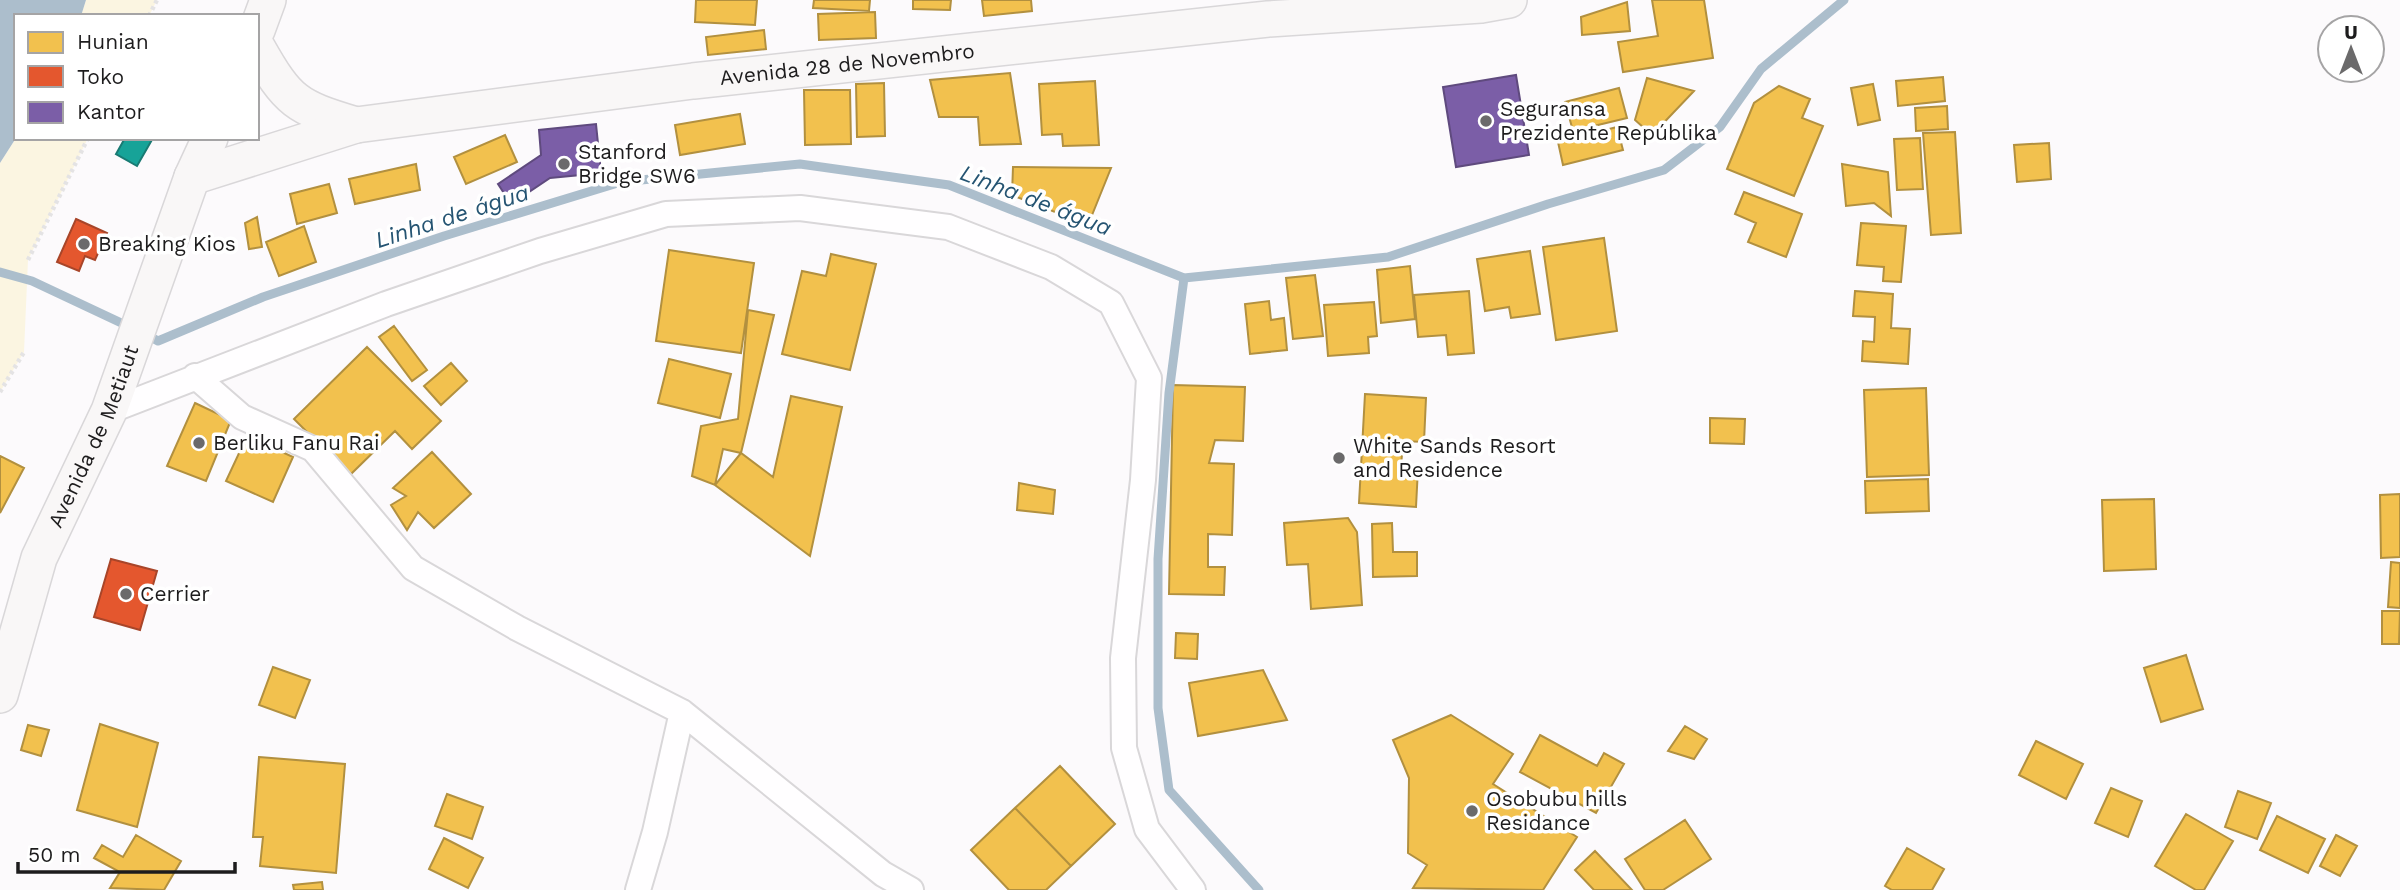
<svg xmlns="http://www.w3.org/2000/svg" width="2400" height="890" viewBox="0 0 2400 890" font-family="'Work Sans',sans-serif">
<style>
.sand{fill:#fbf5e1}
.water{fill:#acbecc}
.homes{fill:#f2c14e;stroke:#b2903f;stroke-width:2}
.shops{fill:#e4572e;stroke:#a84529;stroke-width:2}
.offices{fill:#7b5ea7;stroke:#5f4a7e;stroke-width:2}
.public{fill:#17a398;stroke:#197a73;stroke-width:2}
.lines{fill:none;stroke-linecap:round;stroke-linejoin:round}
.stream{stroke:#acbecc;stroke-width:9}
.street-casing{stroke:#d9d7d9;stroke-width:28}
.secondary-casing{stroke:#d9d7d9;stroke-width:38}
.path{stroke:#e4e3e4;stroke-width:4.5;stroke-dasharray:3.5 3.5;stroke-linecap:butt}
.street{stroke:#fffeff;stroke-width:24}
.secondary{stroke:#f9f7f7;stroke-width:35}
.poi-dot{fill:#6b6a6b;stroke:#fff;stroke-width:2.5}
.labels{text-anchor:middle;stroke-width:7;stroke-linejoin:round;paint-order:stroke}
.street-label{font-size:21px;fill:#1d1c1d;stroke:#fff}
.poi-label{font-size:21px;fill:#1d1c1d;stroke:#fff;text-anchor:start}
.water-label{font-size:23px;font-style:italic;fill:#255472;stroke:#fff}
</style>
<rect width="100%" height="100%" fill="#fcfafc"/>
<path class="sand" d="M86,0H157L149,16H81Z
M16,138H88L28,260L24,352L0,392V163Z"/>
<path class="water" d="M0,0H86L81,16H16V138L0,163Z"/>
<path class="homes" d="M696,0H757L755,25L695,22Z
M814,0H870L869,11L813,8Z
M913,0H951L950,10L913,9Z
M982,0H1031L1032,11L984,16Z
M1652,0H1704L1713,58L1623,72L1618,42L1658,36Z
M1627,2L1630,31L1582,35L1581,17Z
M875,12L876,38L819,40L818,14Z
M764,30L766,49L708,55L706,37Z
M1010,73L1021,144L980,145L978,117H939L930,80Z
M1943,77L1945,101L1898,106L1896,81Z
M1647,78L1694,91L1652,135L1635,120Z
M1095,81L1099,145L1063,146L1062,134L1042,135L1039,84Z
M884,83L885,136L857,137L856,84Z
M1873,84L1880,120L1858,125L1851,88Z
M1779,86L1810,99L1802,118L1823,126L1794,196L1727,169L1754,103Z
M1619,88L1627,118L1573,131L1565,102Z
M804,90H850L851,144L805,145Z
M1947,106L1948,129L1916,131L1915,108Z
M740,114L745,144L680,155L675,125Z
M1617,127L1623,150L1563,165L1558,142Z
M1955,132L1961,233L1931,235L1923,133Z
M505,135L517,162L466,184L454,157Z
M1920,138L1923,189L1897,190L1894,139Z
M2049,143L2051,179L2017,182L2014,145Z
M416,164L420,190L355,204L349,179Z
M1842,164L1888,172L1891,216L1874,203L1846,206Z
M1013,167L1111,168L1088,225L1012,195Z
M329,184L337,213L297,224L290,194Z
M1744,192L1802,214L1786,257L1748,242L1756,223L1735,214Z
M257,217L262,247L249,249L245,223Z
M1861,223L1906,226L1901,282L1883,281L1884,267L1857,265Z
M304,226L316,262L279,276L266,242Z
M1604,238L1617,331L1556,340L1543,247Z
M669,250L754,263L741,353L656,341Z
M1530,251L1540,314L1511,318L1509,307L1485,311L1477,259Z
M831,254L876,264L850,370L782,354L802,271L826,276Z
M1410,266L1415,319L1381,323L1377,270Z
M1315,275L1323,336L1293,339L1286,278Z
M1469,291L1474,353L1448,355L1446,335L1418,337L1414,295Z
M1855,291L1893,294L1891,328L1910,329L1908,364L1862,361L1863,341L1874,342L1875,317L1853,316Z
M1269,301L1271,320L1284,318L1287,350L1250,354L1245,304Z
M1374,302L1377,336L1368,337L1369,353L1328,356L1324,305Z
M748,310L774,315L741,453L723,449L715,485L692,476L701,426L738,419Z
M394,326L427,370L412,381L379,337Z
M367,347L441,421L412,449L395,431L350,475L294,419Z
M669,359L731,374L720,418L658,403Z
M451,363L467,381L441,405L424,386Z
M1173,385L1245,387L1243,441L1215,440L1209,463L1234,464L1232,535L1208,534V567H1225L1224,595L1169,594Z
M1926,388L1929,475L1867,477L1864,390Z
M1365,394L1426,398L1424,442L1403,441L1401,467L1418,468L1416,507L1359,503Z
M791,396L842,407L810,556L715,485L741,453L773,477Z
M195,403L231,420L206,481L167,466Z
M1710,418L1745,419L1744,444L1710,443Z
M247,436L293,457L273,502L226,481Z
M432,452L471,494L434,528L418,512L407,530L391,505L406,496L393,488Z
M0,456L24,468L0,513Z
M1928,479L1929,511L1866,513L1865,481Z
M1019,483L1055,490L1053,514L1017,510Z
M2400,494V557L2381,558L2380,495Z
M2154,499L2156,569L2104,571L2102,500Z
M1348,518L1357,532L1362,605L1311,609L1308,564L1287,565L1284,523Z
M1392,523L1393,552H1417V576L1373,577L1372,524Z
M2391,562L2400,563V608L2388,607Z
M2382,611H2400L2399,644H2382Z
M1176,633L1198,634L1197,659L1175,658Z
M2186,655L2203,709L2161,722L2144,668Z
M273,667L310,680L295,718L259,705Z
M1263,670L1287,720L1198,736L1189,683Z
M1451,715L1513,754L1493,784L1577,837L1543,890L1413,888L1427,865L1408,853L1409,778L1393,740Z
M100,724L158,743L137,827L77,810Z
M28,725L49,730L41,756L21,750Z
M1685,726L1707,739L1694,759L1668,751Z
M1540,735L1597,766L1604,753L1624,764L1596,813L1520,772Z
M2036,741L2083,764L2066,799L2019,775Z
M259,757L345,764L336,873L260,866L263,837H253Z
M1060,766L1115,824L1071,866L1015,808Z
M2111,788L2142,801L2128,837L2095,823Z
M2238,791L2271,803L2257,839L2225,827Z
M447,794L483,807L472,839L435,826Z
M1015,808L1071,866L1046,890H1009L971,850Z
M2186,814L2233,841L2204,890H2196L2155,866Z
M2277,816L2325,839L2308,873L2260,850Z
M1685,820L1711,859L1663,890H1645L1625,859Z
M136,835L181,861L164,890L110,888L120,872L94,858L102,845L123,857Z
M2336,835L2357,846L2340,876L2320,866Z
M444,838L483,858L468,888L429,869Z
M1907,848L1944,869L1932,890H1892L1885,886Z
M1595,851L1632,890H1594L1575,870Z
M322,882L323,890H294L293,885Z"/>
<path class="shops" d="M76,219L107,233L95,260L85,256L79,271L57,262Z
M111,559L157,571L140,630L94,617Z"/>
<path class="offices" d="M1516,75L1529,155L1456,167L1443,87Z
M596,124L601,173L550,178L511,204L498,184L541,155L539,130Z"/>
<path class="public" d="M125,138H153L137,166L116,154Z"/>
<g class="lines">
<path class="stream" d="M0,272L32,281L132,328
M1184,278L1169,393L1158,559V708L1169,790L1259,890
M145,334L158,341L263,297L444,236L621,182L800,164L949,185L1184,278L1388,257L1548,204L1664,170L1720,127L1761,69L1844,0"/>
<g class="street-casing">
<path id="street" d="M195,376L242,417L313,449L413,568L517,628L682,712L883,874L911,890
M109,411L386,304L540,251L666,214L800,208L948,227L1051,267L1111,303L1149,378L1143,480L1123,658L1124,748L1147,829L1193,890
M638,890L655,832L682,712"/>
</g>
<g class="secondary-casing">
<g id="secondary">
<path d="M257,30L268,0"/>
<path d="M257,47C288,102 296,107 356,125"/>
<path id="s1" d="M192,177L356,125L693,81L1268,19L1481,5L1509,0"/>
<path id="s2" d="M0,695L39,558L109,411L192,177L210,138"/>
</g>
</g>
<path class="path" d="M149,16L157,0
M28,260L88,138
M0,392L24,352"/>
<use href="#street" class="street"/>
<use href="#secondary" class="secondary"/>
</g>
<g class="poi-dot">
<circle cx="1486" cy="121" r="7"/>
<circle cx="564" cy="164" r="7"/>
<circle cx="84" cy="244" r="7"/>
<circle cx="199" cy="443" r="7"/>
<circle cx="1339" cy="458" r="7"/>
<circle cx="126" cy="594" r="7"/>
<circle cx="1472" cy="811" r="7"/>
</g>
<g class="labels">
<g class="street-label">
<text dy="7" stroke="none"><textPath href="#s1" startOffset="667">Avenida 28 de Novembro</textPath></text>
<text dy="7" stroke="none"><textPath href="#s2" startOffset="276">Avenida de Metiaut</textPath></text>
</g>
<g class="poi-label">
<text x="1500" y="116">Seguransa<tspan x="1500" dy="24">Prezidente Repúblika</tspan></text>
<text x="578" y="159">Stanford<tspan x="578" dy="24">Bridge SW6</tspan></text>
<text x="98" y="251">Breaking Kios</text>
<text x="213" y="450">Berliku Fanu Rai</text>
<text x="1353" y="453">White Sands Resort<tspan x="1353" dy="24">and Residence</tspan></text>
<text x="140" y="601">Cerrier</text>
<text x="1486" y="806">Osobubu hills<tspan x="1486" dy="24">Residance</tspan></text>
</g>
<g class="water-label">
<text transform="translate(1036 200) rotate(21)" y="8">Linha de água</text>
<text transform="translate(452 216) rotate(-18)" y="8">Linha de água</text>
</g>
</g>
<rect x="14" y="14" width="245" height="126" fill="#ffffff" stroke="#a5a4a5" stroke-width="2"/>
<rect x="28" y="32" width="35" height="21" fill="#f2c14e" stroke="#a5a4a5" stroke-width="2"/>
<text x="77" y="49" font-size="21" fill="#1d1c1d">Hunian</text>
<rect x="28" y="66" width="35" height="21" fill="#e4572e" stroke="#a5a4a5" stroke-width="2"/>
<text x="77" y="84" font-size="21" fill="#1d1c1d">Toko</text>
<rect x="28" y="102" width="35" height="21" fill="#7b5ea7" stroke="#a5a4a5" stroke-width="2"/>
<text x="77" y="119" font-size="21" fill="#1d1c1d">Kantor</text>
<g transform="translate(2351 49)"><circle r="33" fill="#ffffff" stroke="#a5a4a5" stroke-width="2"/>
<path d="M0-5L12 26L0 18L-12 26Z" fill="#6b6a6b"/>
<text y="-10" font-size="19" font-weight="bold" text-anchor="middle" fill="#1d1c1d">U</text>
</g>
<path d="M18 862v10h217v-10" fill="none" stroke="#1d1c1d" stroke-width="3.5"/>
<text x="28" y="862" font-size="21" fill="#1d1c1d" stroke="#ffffff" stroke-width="5" paint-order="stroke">50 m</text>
</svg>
